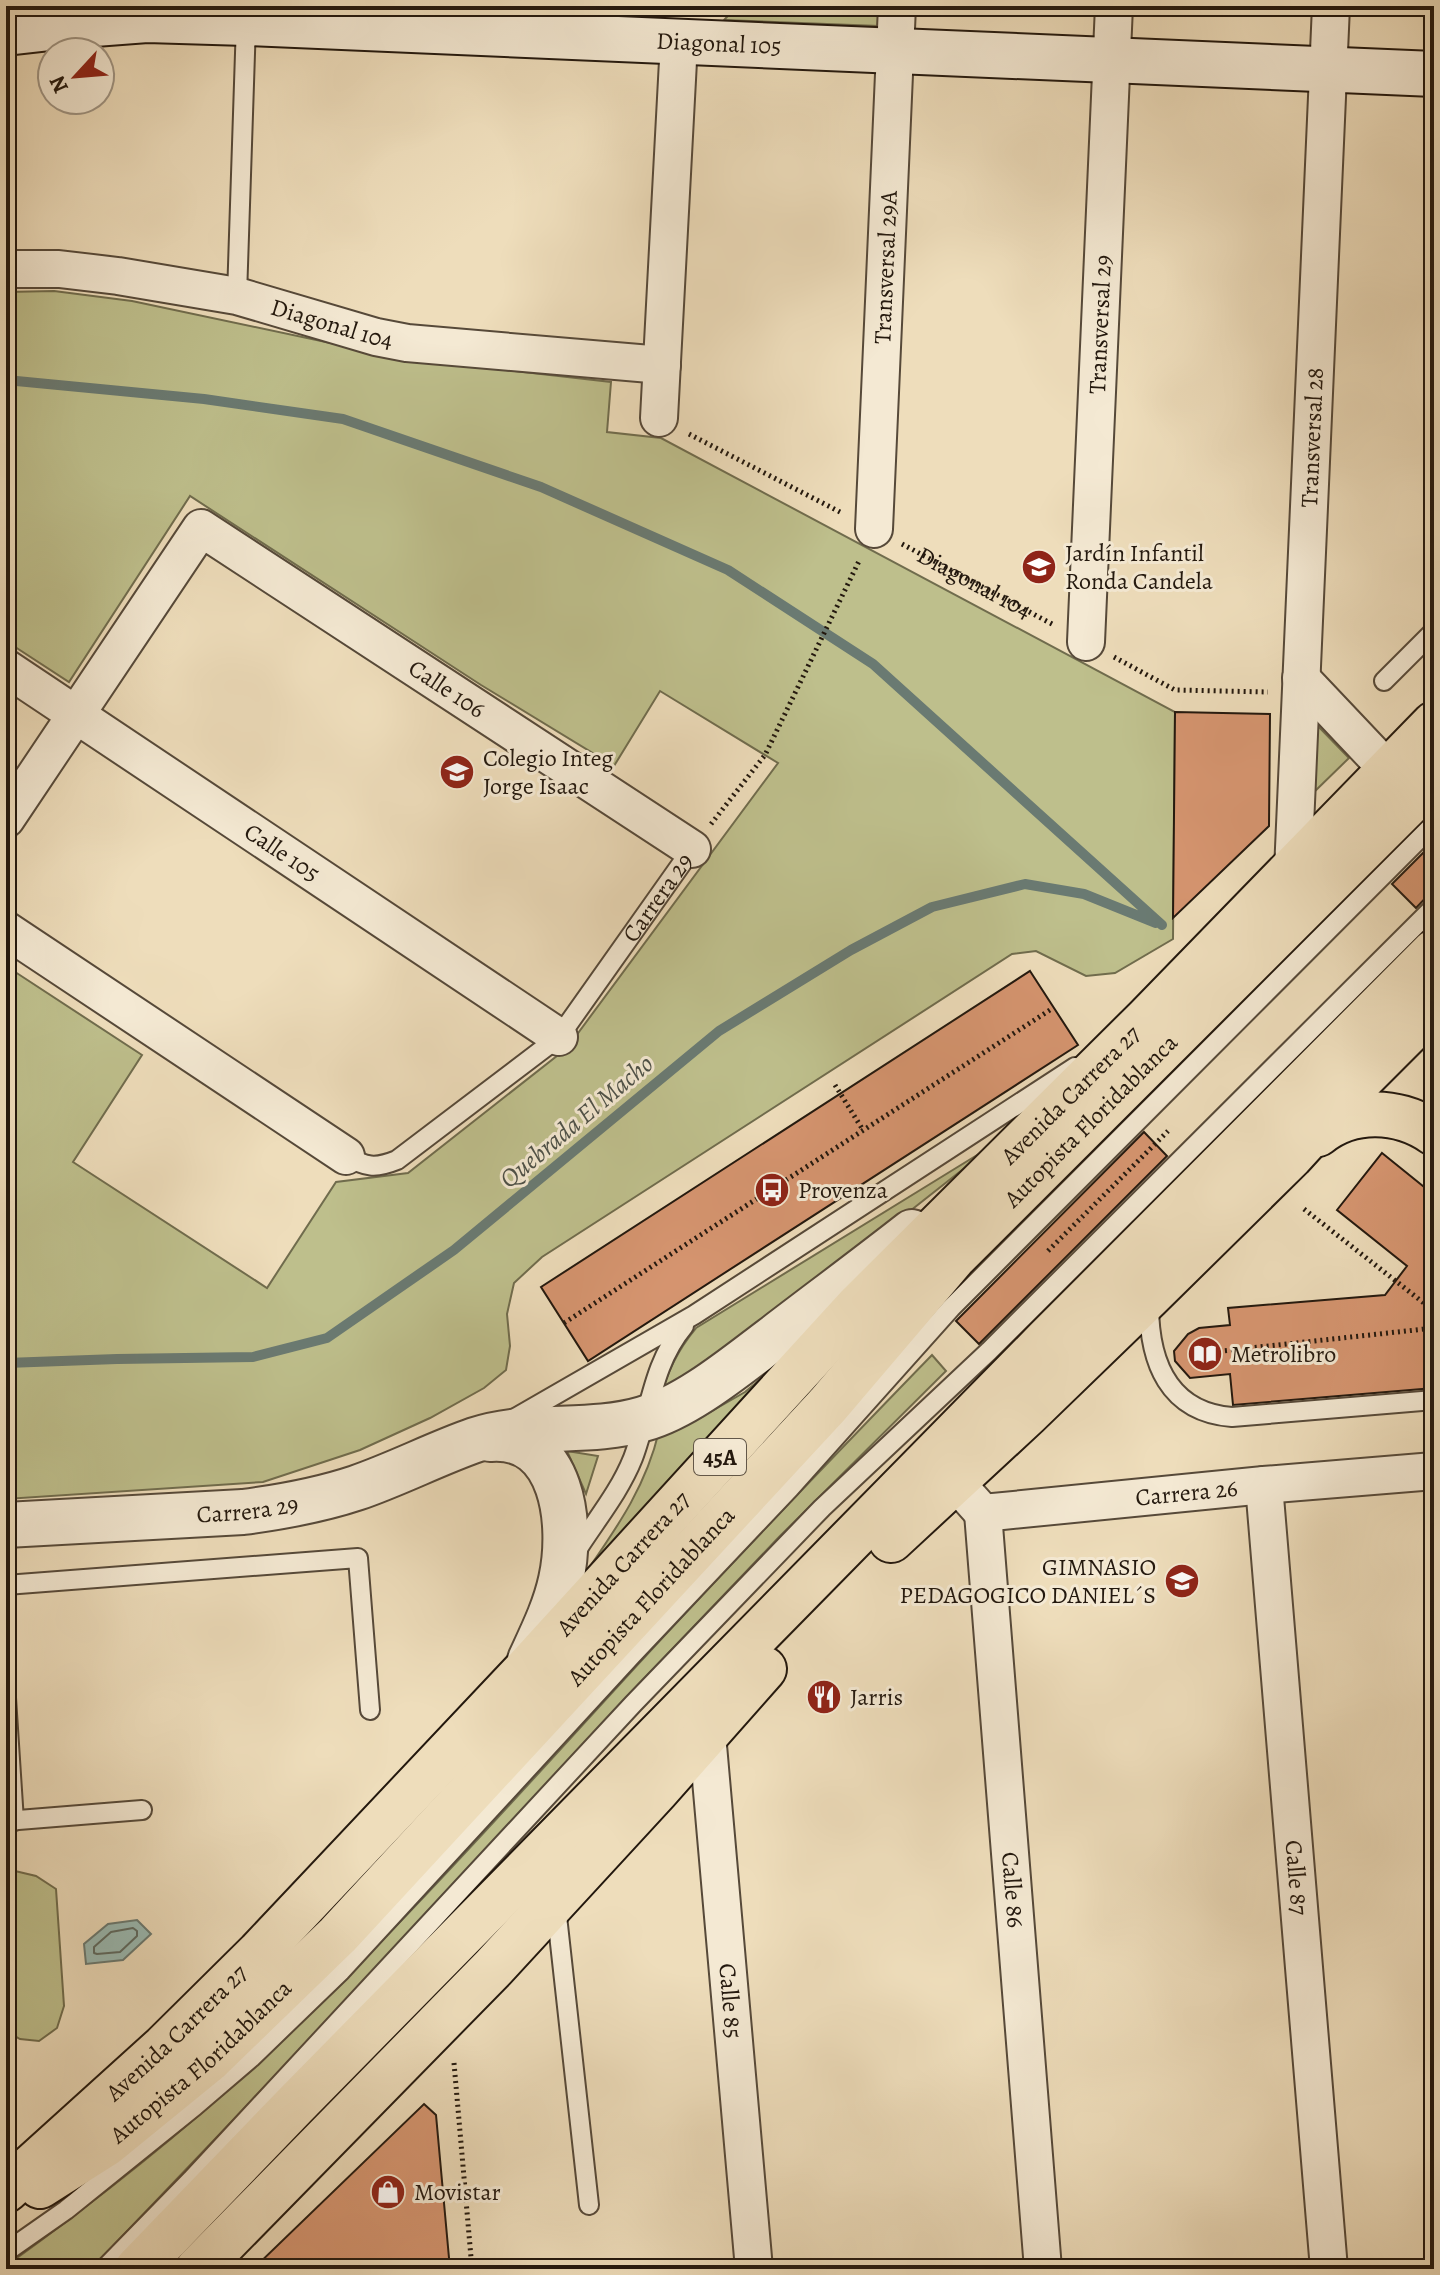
<svg xmlns="http://www.w3.org/2000/svg" width="1440" height="2275" viewBox="0 0 1440 2275" font-family="Alegreya,serif">
<style>
.green{fill:#bebf8c;stroke:#706c4d;stroke-width:2}
.water{fill:#9abbb4;stroke:#6a7a72;stroke-width:2}
.lines{fill:none;stroke-linecap:round;stroke-linejoin:round}
.shore{stroke:#5e6a61;stroke-width:2}
.stream{stroke:#6a7a72;stroke-width:10}
.building{fill:#d69570;stroke:#23180e;stroke-width:2}
.service-casing{stroke:#564939;stroke-width:22}
.minor-casing{stroke:#564939;stroke-width:40}
.tertiary-casing{stroke:#564939;stroke-width:48}
.secondary-casing{stroke:#23180e;stroke-width:48}
.trunk-casing{stroke:#23180e;stroke-width:48}
.path{stroke:#23180e;stroke-width:5;stroke-dasharray:2 4;stroke-linecap:butt}
.service{stroke:#f4e9d3;stroke-width:18}
.minor{stroke:#f4e9d3;stroke-width:36}
.tertiary{stroke:#f4e9d3;stroke-width:44}
.secondary{stroke:#f4e9d3;stroke-width:44}
.trunk{stroke:#edb;stroke-width:44}
.labels{text-anchor:middle;stroke-width:6;stroke-linejoin:round;paint-order:stroke}
.shield{fill:#f4e9d3;stroke:#625749;stroke-width:2}
.shield-label{font-size:22px;font-weight:bold;fill:#23180e}
.street-label{font-size:24px;fill:#23180e;stroke:#f4e9d3}
.poi-label{font-size:24px;fill:#23180e;stroke:#f4e9d3;text-anchor:start}
.water-label{font-size:26px;font-style:italic;fill:#4d5148;stroke:#f4e9d3}
</style>
<rect width="100%" height="100%" fill="#edb"/>
<filter id="stains"><feTurbulence type="fractalNoise" baseFrequency=".0025" numOctaves="4"/><feColorMatrix values="0 0 0 0 .2 0 0 0 0 .09 0 0 0 0 .02 0 0 0 .5 -.17"/></filter>
<radialGradient id="worn" r=".72"><stop offset=".6" stop-color="#630" stop-opacity="0"/><stop offset="1" stop-color="#630" stop-opacity=".3"/></radialGradient>
<path class="green" d="M737,6H880L879,26L724,20Z
M54,291L132,301L401,358L611,382L607,432L661,438L1175,712L1173,939L1115,973L1086,976L1036,951L1012,954L542,1257L514,1283L507,1314L510,1346L506,1370L484,1388L430,1418L360,1450L263,1482L6,1499V966L142,1055L73,1162L267,1288L336,1182L408,1173L567,1048L778,763L660,691L614,766L481,685L190,496L69,682L6,641V292Z
M1314,722L1349,758L1312,794Z
M995,1144L773,1319L658,1402C668,1372 676,1352 696,1328Z
M818,1331L572,1593C608,1539 644,1495 659,1431L696,1420L745,1392Z
M932,1355L946,1371L779,1537L637,1686L358,1989L91,2269H6V2266C96,2201 184,2132 265,2056C394,1935 511,1803 630,1673C729,1565 830,1460 932,1355Z
M567,1451L598,1456L586,1494Z
M15,1871L36,1876L56,1889L64,2006L57,2028L39,2041L20,2039L6,2031V1874Z"/>
<path class="water" d="M137,1920L151,1934L123,1960L86,1964L84,1944L108,1924Z"/>
<g class="lines">
<path class="shore" d="M133,1928L137,1931V1936L120,1952L97,1954L94,1953V1947L111,1932Z"/>
<path class="stream" d="M6,380L204,399L343,419L541,487L728,570L873,664L1162,925
M6,1363L117,1359L253,1357L327,1338L454,1250L719,1031L851,950L932,907L1025,884L1084,894L1156,923"/>
</g>
<path class="building" d="M1175,712L1270,714L1269,826L1173,918Z
M1434,842V889L1416,908L1392,884Z
M1030,971L1078,1045L588,1361L541,1287Z
M1144,1132L1167,1156L979,1344L956,1321Z
M1382,1153L1434,1195V1388L1233,1405L1230,1374L1190,1378L1175,1361L1174,1351L1188,1334L1199,1328L1230,1325L1228,1308L1385,1295L1407,1266L1337,1210Z
M424,2104L436,2115L450,2269H253Z"/>
<g class="lines">
<g class="service-casing">
<g id="service">
<path d="M237,296L246,23"/>
<path d="M1384,681L1434,631"/>
<path id="s2" d="M346,1156C366,1167 375,1169 397,1160L559,1037L692,849"/>
<path d="M1149,1304C1149,1362 1168,1412 1232,1417L1434,1400"/>
<path d="M510,1421L694,1315L1075,1067"/>
<path d="M575,1553C595,1521 619,1493 633,1458C650,1413 652,1364 684,1326"/>
<path d="M6,1585L358,1558L370,1710"/>
<path d="M6,1698L14,1821"/>
<path d="M6,1821L142,1810"/>
<path d="M556,1907L589,2205"/>
<path d="M6,2252L66,2210L195,2106L251,2058L341,1971L632,1655L790,1488L951,1308L1434,824"/>
<path d="M104,2269L191,2180L633,1704L822,1508L989,1351L1434,907"/>
</g>
</g>
<g class="minor-casing">
<g id="minor">
<path d="M541,6L558,37"/>
<path id="s3" d="M6,269H59L118,276L237,296L376,337L407,343L662,365"/>
<path d="M659,418L679,42"/>
<path id="s4" d="M874,529L897,6"/>
<path id="s5" d="M1086,642L1114,6"/>
<path id="s6" d="M6,668L559,1037"/>
<path d="M1301,678L1389,771"/>
<path id="s7" d="M6,819L201,528L692,849"/>
<path id="s8" d="M1293,871L1331,6"/>
<path d="M6,930L346,1156"/>
<path id="s9" d="M1264,1485L1329,2269"/>
<path id="s10" d="M966,1494L983,1513L1264,1485L1434,1471"/>
<path id="s11" d="M983,1513L1043,2269"/>
<path id="s12" d="M707,1734L754,2269"/>
</g>
</g>
<g class="tertiary-casing">
<g id="tertiary">
<path d="M490,1439C564,1433 573,1526 561,1580C555,1608 542,1634 530,1660"/>
<path id="s13" d="M6,1525L243,1512C281,1507 320,1500 356,1488C397,1474 435,1454 475,1440C529,1422 589,1435 643,1419C687,1407 736,1366 772,1339C819,1303 866,1268 912,1232"/>
</g>
</g>
<g class="secondary-casing">
<g id="secondary">
<path id="s14" d="M6,33L68,26L147,20L246,23L1434,74"/>
</g>
</g>
<g class="trunk-casing">
<g id="trunk">
<path d="M1318,1134C1352,1107 1399,1109 1434,1133"/>
<path d="M891,1540L1027,1414L1148,1297L1291,1156L1364,1076L1434,1006"/>
<path id="s15" d="M40,2186L106,2144L209,2060L338,1935L828,1405L954,1257L1434,778"/>
<path id="s16" d="M6,2190L164,2047L259,1953L525,1671L858,1306L1147,1019L1434,724"/>
<path d="M137,2269L295,2105L1046,1341L1434,952"/>
<path d="M198,2269L493,1968L657,1790L764,1669"/>
</g>
</g>
<g class="path">
<path d="M689,434L840,512"/>
<path id="s1" d="M902,544L1052,624"/>
<path d="M1114,657L1175,690L1268,692"/>
<path d="M711,824L765,755L860,559"/>
<path d="M835,1085L863,1130"/>
<path d="M1304,1209L1434,1311"/>
<path d="M1048,1251L1168,1131"/>
<path d="M564,1323L1053,1008"/>
<path d="M1213,1352L1434,1328"/>
<path d="M454,2063L472,2269"/>
</g>
<use href="#service" class="service"/>
<use href="#minor" class="minor"/>
<use href="#tertiary" class="tertiary"/>
<use href="#secondary" class="secondary"/>
<use href="#trunk" class="trunk"/>
</g>
<defs>
<g id="school-disc" transform="scale(1.8)"><circle r="9.5" fill="#8f2418" stroke="#f4e9d3"/><path d="M0-5L7-2L0 1L-7-2ZM-4 1L0 2.5L4 1V4Q0 6-4 4Z" fill="#fff"/></g>
<g id="bus-disc" transform="scale(1.8)"><circle r="9.5" fill="#8f2418" stroke="#f4e9d3"/><path d="M-5-6H5V4H4V6H2V4H-2V6H-4V4H-5ZM-3.5-4V0h7V-4ZM-3.5 1.2v1.5H-2V1.2ZM2 1.2v1.5H3.5V1.2Z" fill="#fff"/></g>
<g id="library-disc" transform="scale(1.8)"><circle r="9.5" fill="#8f2418" stroke="#f4e9d3"/><path d="M-6-4Q-3-5.5-.7-3.5V5Q-3 3-6 4ZM6-4Q3-5.5 .7-3.5V5Q3 3 6 4Z" fill="#fff"/></g>
<g id="restaurant-disc" transform="scale(1.8)"><circle r="9.5" fill="#8f2418" stroke="#f4e9d3"/><path d="M-5-6h1v4h1v-4h1v4h1v-4h1v5L-1.5 .5V6h-2V.5L-5-1ZM5-6V6H3V1.5H1.5Q1.5-4 5-6Z" fill="#fff"/></g>
<g id="shop-disc" transform="scale(1.8)"><circle r="9.5" fill="#8f2418" stroke="#f4e9d3"/><path d="M-5-2.5h2.3a2.7 3.5 0 0 1 5.4 0H5L5.5 6h-11ZM-1.5-2.5h3a1.5 2.3 0 0 0-3 0Z" fill="#fff"/></g>
</defs>
<g fill-rule="evenodd">
<use href="#school-disc" x="1039" y="567"/>
<use href="#school-disc" x="457" y="772"/>
<use href="#bus-disc" x="772" y="1190"/>
<use href="#library-disc" x="1205" y="1354"/>
<use href="#school-disc" x="1182" y="1581"/>
<use href="#restaurant-disc" x="824" y="1697"/>
<use href="#shop-disc" x="388" y="2192"/>
</g>
<g class="labels">
<rect class="shield" x="694" y="1439" width="52" height="36" rx="6"/>
<g class="shield-label">
<text x="720" y="1465">45A</text>
</g>
<g class="street-label">
<text dy="8" stroke="none"><textPath href="#s14" startOffset="714">Diagonal 105</textPath></text>
<text dy="8" stroke="none"><textPath href="#s4" startOffset="262">Transversal 29A</textPath></text>
<text dy="8" stroke="none"><textPath href="#s3" startOffset="332">Diagonal 104</textPath></text>
<text dy="8" stroke="none"><textPath href="#s5" startOffset="318">Transversal 29</textPath></text>
<text dy="8" stroke="none"><textPath href="#s8" startOffset="434">Transversal 28</textPath></text>
<text dy="8" stroke="none"><textPath href="#s1" startOffset="82">Diagonal 104</textPath></text>
<text dy="8" stroke="none"><textPath href="#s7" startOffset="644">Calle 106</textPath></text>
<text dy="8" stroke="none"><textPath href="#s6" startOffset="332">Calle 105</textPath></text>
<text dy="8" stroke="none"><textPath href="#s2" startOffset="428">Carrera 29</textPath></text>
<text dy="8" stroke="none"><textPath href="#s16" startOffset="1528">Avenida Carrera 27</textPath></text>
<text dy="8" stroke="none"><textPath href="#s15" startOffset="1500">Autopista Floridablanca</textPath></text>
<text dy="8" stroke="none"><textPath href="#s10" startOffset="230">Carrera 26</textPath></text>
<text dy="8" stroke="none"><textPath href="#s13" startOffset="242">Carrera 29</textPath></text>
<text dy="8" stroke="none"><textPath href="#s16" startOffset="880">Avenida Carrera 27</textPath></text>
<text dy="8" stroke="none"><textPath href="#s15" startOffset="852">Autopista Floridablanca</textPath></text>
<text dy="8" stroke="none"><textPath href="#s9" startOffset="394">Calle 87</textPath></text>
<text dy="8" stroke="none"><textPath href="#s11" startOffset="378">Calle 86</textPath></text>
<text dy="8" stroke="none"><textPath href="#s12" startOffset="268">Calle 85</textPath></text>
<text dy="8" stroke="none"><textPath href="#s16" startOffset="232">Avenida Carrera 27</textPath></text>
<text dy="8" stroke="none"><textPath href="#s15" startOffset="204">Autopista Floridablanca</textPath></text>
</g>
<g class="poi-label">
<text x="1065" y="561">Jardín Infantil<tspan x="1065" dy="28">Ronda Candela</tspan></text>
<text x="483" y="766">Colegio Integ<tspan x="483" dy="28">Jorge Isaac</tspan></text>
<text x="798" y="1198">Provenza</text>
<text x="1231" y="1362">Metrolibro</text>
<text x="1156" y="1575" text-anchor="end">GIMNASIO<tspan x="1156" dy="28">PEDAGOGICO DANIEL´S</tspan></text>
<text x="850" y="1705">Jarris</text>
<text x="414" y="2200">Movistar</text>
</g>
<g class="water-label">
<text transform="translate(576 1121) rotate(-40)" y="9">Quebrada El Macho</text>
</g>
</g>
<rect width="1440" height="2275" fill="none" stroke="#edb" stroke-width="32"/>
<rect x="8" y="8" width="1424" height="2259" fill="none" stroke="#23180e" stroke-width="4"/>
<rect x="16" y="16" width="1408" height="2243" fill="none" stroke="#23180e" stroke-width="2"/>
<g transform="translate(76 76) rotate(244)"><circle r="38" fill="#f4e9d3" stroke="#a09584" stroke-width="2"/>
<path d="M0-6L14 30L0 20L-14 30Z" fill="#8f2418"/>
<text y="-12" font-size="22" font-weight="bold" text-anchor="middle" fill="#23180e">N</text>
</g>
<rect width="100%" height="100%" filter="url(#stains)"/>
<rect width="100%" height="100%" fill="url(#worn)"/>
</svg>
